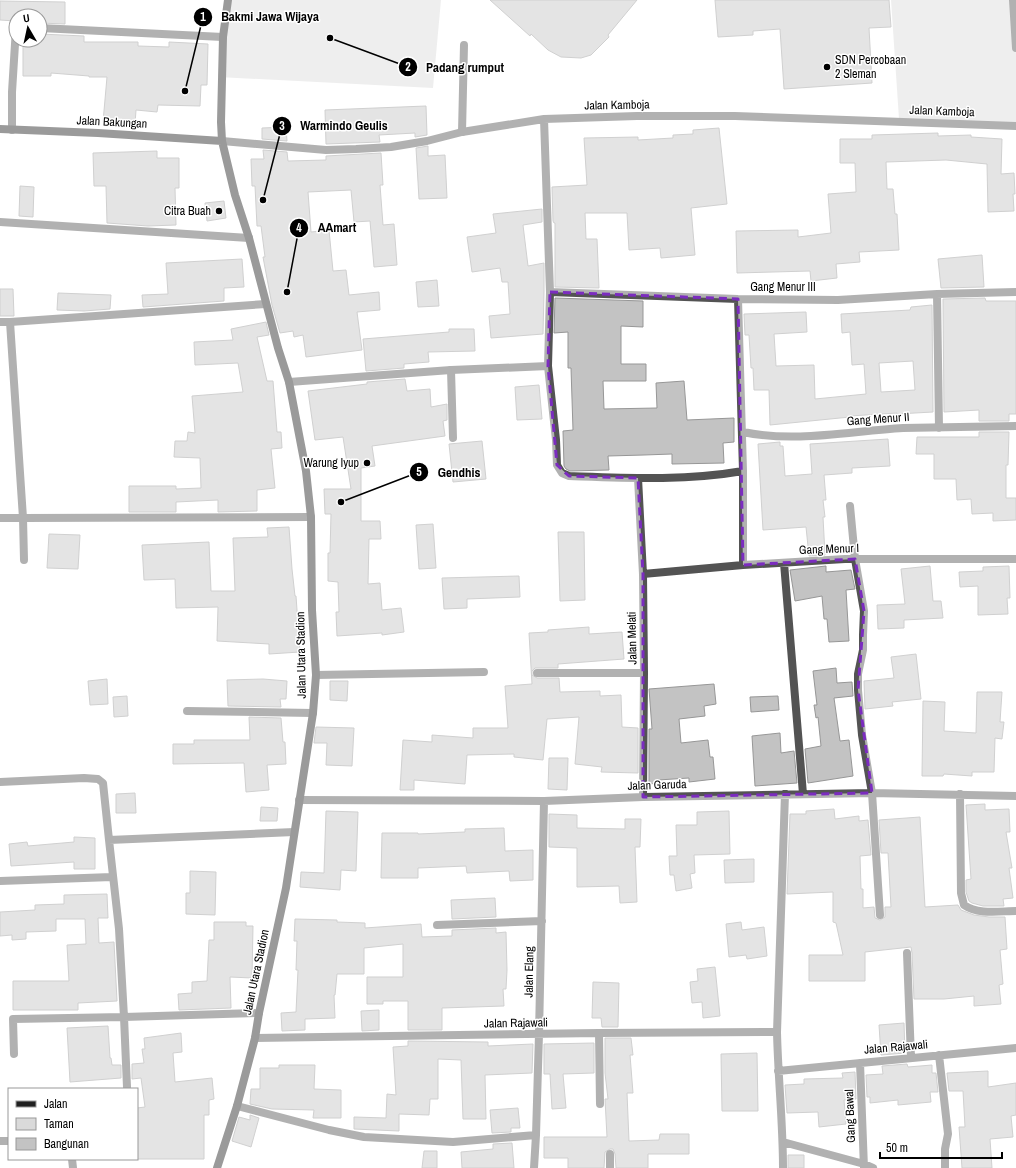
<svg xmlns="http://www.w3.org/2000/svg" width="1016" height="1168" viewBox="0 0 1016 1168" font-family="'Archivo Narrow',sans-serif">
<style>
.green{fill:#dadada}
.building{fill:#c3c3c3;stroke:#979797;fill-rule:evenodd}
.lines{fill:none;stroke-linecap:round;stroke-linejoin:round}
.lane{stroke:#535353;stroke-width:8}
.street{stroke:#535353;stroke-width:8}
.secondary{stroke:#202020;stroke-width:8}
.marked{fill:none;stroke:#7b2cbf;stroke-width:3;stroke-dasharray:8 5;stroke-linejoin:round}
.poi-dot{fill:#000;stroke:#fff;stroke-width:1.5}
.labels{text-anchor:middle;stroke-width:3;stroke-linejoin:round;paint-order:stroke}
.poi-label{font-size:12px;fill:#000;stroke:#fff;text-anchor:end}
.street-label{font-size:12px;fill:#000;stroke:#fff}
.leader{fill:none;stroke:#000;stroke-width:1.5}
.callout-dot{fill:#000;stroke:#fff;stroke-width:1.5}
.mark-label{font-size:12px;text-anchor:middle;font-weight:bold;fill:#fff}
.callout-label{font-size:13px;text-anchor:middle;font-weight:bold;fill:#000;stroke:#fff;stroke-width:3;stroke-linejoin:round;paint-order:stroke}
</style>
<rect width="100%" height="100%" fill="#fff"/>
<path class="green" d="M225,0H441L433,88L218,77Z
M891,0H1016V125L899,119Z"/>
<path class="building" d="M490,0H637L608,35L609,37L591,55L581,58L561,57L548,50L531,34L530,36Z
M715,0H889L891,27L869,28L872,83L784,89L780,29L753,31V35L718,37Z
M0,1L65,2V24L40,23V16H16V21L0,20Z
M40,34L84,36V42H138V46L169,47V42L208,44L207,85H201L200,106L158,105L157,112L136,110L135,124L103,122L107,77H89V76L51,73V76H23V40H40Z
M426,106L427,135L415,137V133L379,135L380,142L326,144L325,110Z
M286,127L287,141L262,139V128Z
M719,128L727,204L691,208L695,255L661,258L660,248L629,250L627,213H585L586,239H597L599,288L555,287V223H554L553,221L552,187L587,185L584,138L638,137V140L673,138V135L693,134V130Z
M938,133V136L971,135V137L1002,139L1001,174L1014,173L1015,194H1013L1014,211L988,212L987,164L946,160L886,162L887,189H893L895,214H897L899,250L859,252L860,262L836,264L837,278L811,281L810,271L737,273L736,231L798,230V237L831,233L828,194L856,192L855,163H840V139H872V135Z
M428,146V156L445,155L447,198L419,199L416,148Z
M263,150L287,152L288,161L326,160V156L381,153L383,185H380L383,225L394,224L397,265L374,267L370,221L354,222L351,190L308,192L311,232L329,230L333,271L346,270L349,295L379,292L380,310L357,312L362,350L306,357L303,335L294,337L293,331L280,333L272,305L263,257H265L261,226H257L255,186H252L251,159H264Z
M157,151V158H179V188H175L176,225L148,226L107,223L106,186H94L93,153Z
M20,186L34,187L33,217L19,216Z
M224,201L226,218L207,221L205,203Z
M542,209V222L523,225L528,266L544,263V292L543,334L491,338L489,316L510,314L508,282H502L500,268L472,272L467,237L496,233L493,214Z
M982,255L984,287L941,288L938,259Z
M242,259L244,287L224,288V301L143,307L142,295L168,294L166,263Z
M437,280L439,306L418,307L416,282Z
M0,289H13L14,316H0Z
M58,293L111,295L110,309L84,311L57,310Z
M555,298L643,301V327L621,326V364H646V381H603L604,409L657,408L656,383L684,381L687,420L734,418V442L723,443L724,463L672,464V454L644,455L608,456L609,470L570,471L566,469L564,466L563,431L573,430L571,368H568V332L554,333Z
M985,298L986,301H1016V414H1009V421H979V410L944,412L943,299Z
M932,305L933,412L897,414V413L850,416V417L770,425L769,390H754L753,368H751L749,335H745L744,314L806,312L807,332L774,334L776,366L814,365L815,399L866,394L864,364L852,365L850,332L842,333L841,314L910,310L911,307ZM913,361L915,390L881,392L879,363Z
M266,322L269,335L257,337L267,381H273L277,432H281L282,448L271,449L275,488L257,490V511L218,512V500L176,502V512H129V486H176V489L201,488L200,458L174,457L175,441H187L188,432L195,433L192,396L243,392L238,363L195,365L194,342L233,340L231,329Z
M449,329H474L475,351L428,352L429,362L404,364V368L366,371L363,339L449,332Z
M405,379L407,391L430,389L431,407L447,404V420L443,421L445,436L372,446L375,466L361,468V521H380L381,539H369L368,584L380,583L382,610L401,608L404,632L382,635V633L337,636L336,612H339L338,582L328,581V553H330L331,514H325L324,489H351L343,437L315,440L308,391L367,384V382Z
M539,385L542,419L517,420L515,387Z
M979,432H1009L1008,465H1006V498H1016V520L993,521V513L972,514L971,499L957,500L956,479H934V454H916L917,437H979Z
M888,439L890,466L852,468V473L824,475L826,500H823L825,517H823L825,555L809,556L806,527L763,530L758,444L780,442V446H783L785,476L812,474L810,444Z
M482,441L486,479L453,482L449,444Z
M433,524L436,568L419,569L416,525Z
M289,527L292,569L295,596H296L300,652L269,654V644L217,641L218,607L176,608L175,579L144,580L142,545L209,542L211,591H235L233,538L268,537L267,528Z
M558,532H584L585,600L560,601Z
M49,534L80,535L78,569L47,568Z
M826,566V572L851,570L855,589L846,590L849,641L829,642L827,619H824L822,596L795,601L790,570Z
M930,566L933,601H941L943,618L904,620V628L878,629L877,605L905,604L901,569Z
M1009,566L1010,598H1007L1008,614L978,615V586L960,587L959,572L983,571V567Z
M519,576L520,597L467,599V608L444,609L442,578Z
M589,627V634L622,632L624,659L558,664V668H535L532,671V675L537,678H559L560,692L600,691V696L621,695L622,727L638,728V773L601,772L602,767L575,764L579,717L547,719L543,760L514,757V754L467,755L465,784L414,780V790H400L403,740L432,742V735L473,738V728H508L505,686L532,684L529,633L548,632V630Z
M916,654L921,699L892,702L893,706L865,709L864,681L894,678L891,657Z
M836,668L837,683L852,682L853,696L834,698L840,741L849,740L853,776L808,783L805,749L821,746L818,717L816,718L814,705H817L813,671Z
M107,679L108,704L90,705L88,681Z
M263,679L287,681L286,699H280L281,707L228,706L227,680Z
M330,681H348L347,701L330,700Z
M714,684L716,704L704,706L705,716L679,719L681,743L708,740L710,757H713L715,779L689,782V778L658,780L659,783L649,784V729H652L649,689Z
M977,692H1002L1000,722H1004L1002,739L995,738L994,772H972V776L944,774L943,776H922L923,701L945,702L944,731L976,733Z
M127,696L128,716L114,717L113,697Z
M778,696L779,710L751,712L750,697Z
M249,717L281,718L283,742H285L286,764L267,765L269,790L246,792L244,763L173,764V744H194V740H250Z
M316,727L354,728L352,766L326,765L327,743H314Z
M780,733L781,753L794,751L797,783L755,786L752,736Z
M549,758H568L567,790L548,789Z
M135,793L136,813H116V794Z
M985,804V810L1009,809L1010,832H1006L1012,868H1009L1013,898L1003,899L1004,906H983L972,903L969,901L966,892V880L971,879L966,805Z
M261,807L278,808L277,821H260Z
M834,809L835,819L859,816V821L868,820L871,855L860,856L861,889H863V908L874,907L875,918L880,920L885,917V907H891L888,853H881L879,820L920,817L925,907L958,905L961,910L974,915L989,917H1005L1007,949L1000,950L1003,984L999,985L1001,1004L974,1006V996L944,999H914L912,953L911,947L865,952V981H809V955H843L836,923L833,922V892L787,894L790,814H806V811Z
M326,811L358,812L356,871L341,870L340,890L300,887L301,872L324,873Z
M729,811L730,854L694,855L695,873L690,874L692,888L676,891L674,875H670L669,856H677L676,825H697V812Z
M549,814L577,815V828L625,829V819H641L640,847H635L637,902L620,903L619,886L577,887V848L549,847Z
M504,828L505,851L533,850V880L510,881L509,871L467,873L466,866L418,868V878H381L382,833H418V834L465,832V829Z
M74,837L95,838V869H74V862L11,866L9,844L27,842L28,846L74,842Z
M754,859V882L725,883L724,860Z
M190,871L216,872L215,915L186,914V893H190Z
M107,894L108,918H98L99,943L114,942L117,1001L78,1003V1010H13V981H69L67,945L86,944L85,919H56V931L26,932V939L12,940V935L0,936V912L35,910V905L64,904V895Z
M495,898L496,917L452,919L451,900Z
M295,919L337,920V922L365,923V928L421,924L422,937L452,936V930L496,928V933L506,932L507,970L506,989H503L504,1006L442,1008V1030H408V1001H383V1004H367V977H403V944L364,948V974H337L335,995H334L335,1018L305,1019V1030L282,1031L281,1013L296,1012L298,970H296L297,941H294Z
M214,922H246V926H253L252,978L230,977L231,1008L179,1010L178,994L192,993V982L207,981L209,940H214Z
M741,922L742,930L764,927L767,956L747,959L746,955L729,957L726,924Z
M715,967L720,1016L703,1018L702,1002L692,1003L690,982L698,981L697,969Z
M593,982L619,983L618,1027H602L601,1018H592Z
M379,1010V1030L362,1031L361,1011Z
M904,1023L905,1053L881,1055L879,1025Z
M108,1026L110,1058H111L112,1065H121V1078L70,1082L67,1028Z
M181,1033L182,1052L173,1053L175,1082L212,1078L214,1099L209,1100V1115H204V1159H137V1108L145,1107L141,1078L132,1079V1064L144,1063L142,1049H145L144,1038Z
M605,1038H631L633,1055H630L633,1093H627L629,1141L659,1140L660,1134H689V1154H648V1168H616L615,1154L613,1149H610L605,1152L604,1168H568V1158H544V1137H607L605,1099H608L605,1073Z
M408,1041L488,1042V1046L533,1044L532,1073L485,1075L486,1119H463L461,1060L438,1059V1099H430L429,1115L399,1114V1131L354,1129V1117L386,1118L387,1094L396,1095L393,1047L408,1046Z
M594,1043V1073L563,1074L566,1108L552,1109L550,1074H544V1044Z
M757,1053L758,1111H722L721,1054Z
M907,1064L908,1067L932,1065V1073H936L938,1092H930L931,1102L898,1105V1100L870,1103V1097H867L866,1075L883,1074L882,1066Z
M279,1065H315L314,1089L341,1090V1118H313L314,1110L272,1109L250,1104L251,1089H260V1068H279Z
M988,1071V1087L1016,1083V1115L1011,1116L1013,1137L990,1139L992,1168H962L959,1127H965L963,1091H949L947,1073Z
M855,1072L856,1099L844,1100L846,1124L819,1127L818,1112L787,1113L785,1085L804,1084V1079L843,1078L842,1073Z
M518,1108L520,1128H511V1132L492,1133L490,1110Z
M250,1115L259,1118L251,1147L232,1141L239,1117L250,1120Z
M512,1143L514,1168H462L461,1152L493,1149V1144Z
M424,1151H437V1168H422Z
M788,1155H804V1168H788Z"/>
<g class="lines">
<path class="lane" d="M462,132L464,45
M10,322L266,304
M451,370L453,438
M0,518H23L24,560
M316,675L484,672"/>
<path class="street" d="M1013,0L1016,48
M40,28L223,37
M544,119L550,292L548,366L556,440L557,465L562,473L569,476C627,478 686,481 743,471
M12,130V92L16,28
M222,141L326,150L356,149L391,147L427,141L462,132L544,119L637,116H735L1016,126
M0,222L249,238
M550,292L738,299L838,300L937,294L1016,292
M937,294L939,428
M738,299L743,471V565
M0,322H10L23,518L311,517
M289,382L451,370L548,366
M743,432C795,443 850,431 903,428C941,427 979,427 1016,426
M638,478L643,574L644,673L643,797
M850,506L855,559L864,611L863,635V650L858,674V690L862,735L872,793L880,915
M784,563L803,794
M643,574L743,565L845,559H1016
M537,673H644
M187,711L313,713
M0,782L84,778L98,779L103,783L109,840
M960,794L961,893L964,905C978,915 1000,911 1016,911
M299,800L544,801L643,797L872,793L1016,796
M0,881L112,877
M437,925L542,921
M907,953L911,1058
M599,1033L600,1104
M255,1038L599,1033L777,1032
M14,1054L13,1019L124,1017L259,1013
M939,1055L948,1134L945,1149V1168
M860,1063L864,1168
M778,1071L1016,1048
M127,1087L124,1017L119,929L109,840L294,832
M237,1106L329,1130L364,1137L453,1142L536,1135
M0,1141H9
M783,1142L864,1164L873,1168
M610,1154V1168
M72,1159L73,1168
M534,1168L536,1135L539,1034L544,801
M783,1168C783,1123 778,1077 777,1032L785,794"/>
<path class="secondary" d="M0,129L98,133L222,141
M217,1168L237,1106L255,1038L259,1013L286,888L313,713L316,675L312,610L311,517L306,471L289,382L278,348L249,238L235,195L222,141L221,122L223,37L228,0"/>
</g>
<path d="M0 0H1016V1168H0ZM550,292L738,299L743,565L855,559L864,611L858,690L872,793L643,797V574L638,478L569,476L557,465L548,366Z" fill="#fff" fill-opacity=".55" fill-rule="evenodd"/>
<path class="marked" d="M550,292L738,299L743,565L855,559L864,611L858,690L872,793L643,797V574L638,478L569,476L557,465L548,366Z"/>
<g class="poi-dot">
<circle cx="827" cy="67" r="4"/>
<circle cx="219" cy="211" r="4"/>
<circle cx="367" cy="463" r="4"/>
</g>
<g class="labels">
<g class="poi-label">
<text x="835" y="64" text-anchor="start">SDN Percobaan<tspan x="835" dy="14">2 Sleman</tspan></text>
<text x="211" y="215">Citra Buah</text>
<text x="359" y="467">Warung Iyup</text>
</g>
<g class="street-label">
<text transform="translate(617 105) rotate(-1)" y="4">Jalan Kamboja</text>
<text transform="translate(942 111) rotate(2)" y="4">Jalan Kamboja</text>
<text transform="translate(112 122) rotate(3)" y="4">Jalan Bakungan</text>
<text x="783" y="291">Gang Menur III</text>
<text transform="translate(878 419) rotate(-4)" y="4">Gang Menur II</text>
<text transform="translate(829 549) rotate(-2)" y="4">Gang Menur I</text>
<text transform="translate(632 638) rotate(-91)" y="4">Jalan Melati</text>
<text transform="translate(301 655) rotate(-91)" y="4">Jalan Utara Stadion</text>
<text transform="translate(657 785) rotate(-2)" y="4">Jalan Garuda</text>
<text transform="translate(256 972) rotate(-78)" y="4">Jalan Utara Stadion</text>
<text transform="translate(529 972) rotate(-89)" y="4">Jalan Elang</text>
<text transform="translate(516 1023) rotate(-1)" y="4">Jalan Rajawali</text>
<text transform="translate(896 1047) rotate(-5)" y="4">Jalan Rajawali</text>
<text transform="translate(850 1116) rotate(-92)" y="4">Gang Bawal</text>
</g>
</g>
<path class="leader" d="M185 91L203 17M330 38L408 67M263 200L282 126M287 292L299 228M341 502L419 472"/>
<g class="callout-dot">
<circle cx="185" cy="91" r="4"/>
<circle cx="330" cy="38" r="4"/>
<circle cx="263" cy="200" r="4"/>
<circle cx="287" cy="292" r="4"/>
<circle cx="341" cy="502" r="4"/>
<circle cx="203" cy="17" r="10"/>
<circle cx="408" cy="67" r="10"/>
<circle cx="282" cy="126" r="10"/>
<circle cx="299" cy="228" r="10"/>
<circle cx="419" cy="472" r="10"/>
</g>
<g class="mark-label">
<text x="203" y="21">1</text>
<text x="408" y="71">2</text>
<text x="282" y="130">3</text>
<text x="299" y="232">4</text>
<text x="419" y="476">5</text>
</g>
<g class="callout-label">
<text x="270" y="21">Bakmi Jawa Wijaya</text>
<text x="465" y="72">Padang rumput</text>
<text x="344" y="130">Warmindo Geulis</text>
<text x="337" y="232">AAmart</text>
<text x="459" y="477">Gendhis</text>
</g>
<rect x="8" y="1088" width="130" height="72" fill="#ffffff" stroke="#999999"/>
<rect x="16" y="1101" width="20" height="6" fill="#202020" stroke="#999999"/>
<text x="44" y="1108" font-size="12" fill="#000000">Jalan</text>
<rect x="16" y="1118" width="20" height="12" fill="#dadada" stroke="#999999"/>
<text x="44" y="1128" font-size="12" fill="#000000">Taman</text>
<rect x="16" y="1138" width="20" height="12" fill="#c3c3c3" stroke="#999999"/>
<text x="44" y="1148" font-size="12" fill="#000000">Bangunan</text>
<g transform="translate(28 28) rotate(351)"><circle r="19" fill="#ffffff" stroke="#999999"/>
<path d="M0-3L7 15L0 10L-7 15Z" fill="#000000"/>
<text y="-6" font-size="11" font-weight="bold" text-anchor="middle" fill="#000000">U</text>
</g>
<path d="M880 1152v6h122v-6" fill="none" stroke="#000000" stroke-width="2"/>
<text x="886" y="1152" font-size="12" fill="#000000" stroke="#ffffff" stroke-width="3" paint-order="stroke">50 m</text>
</svg>
